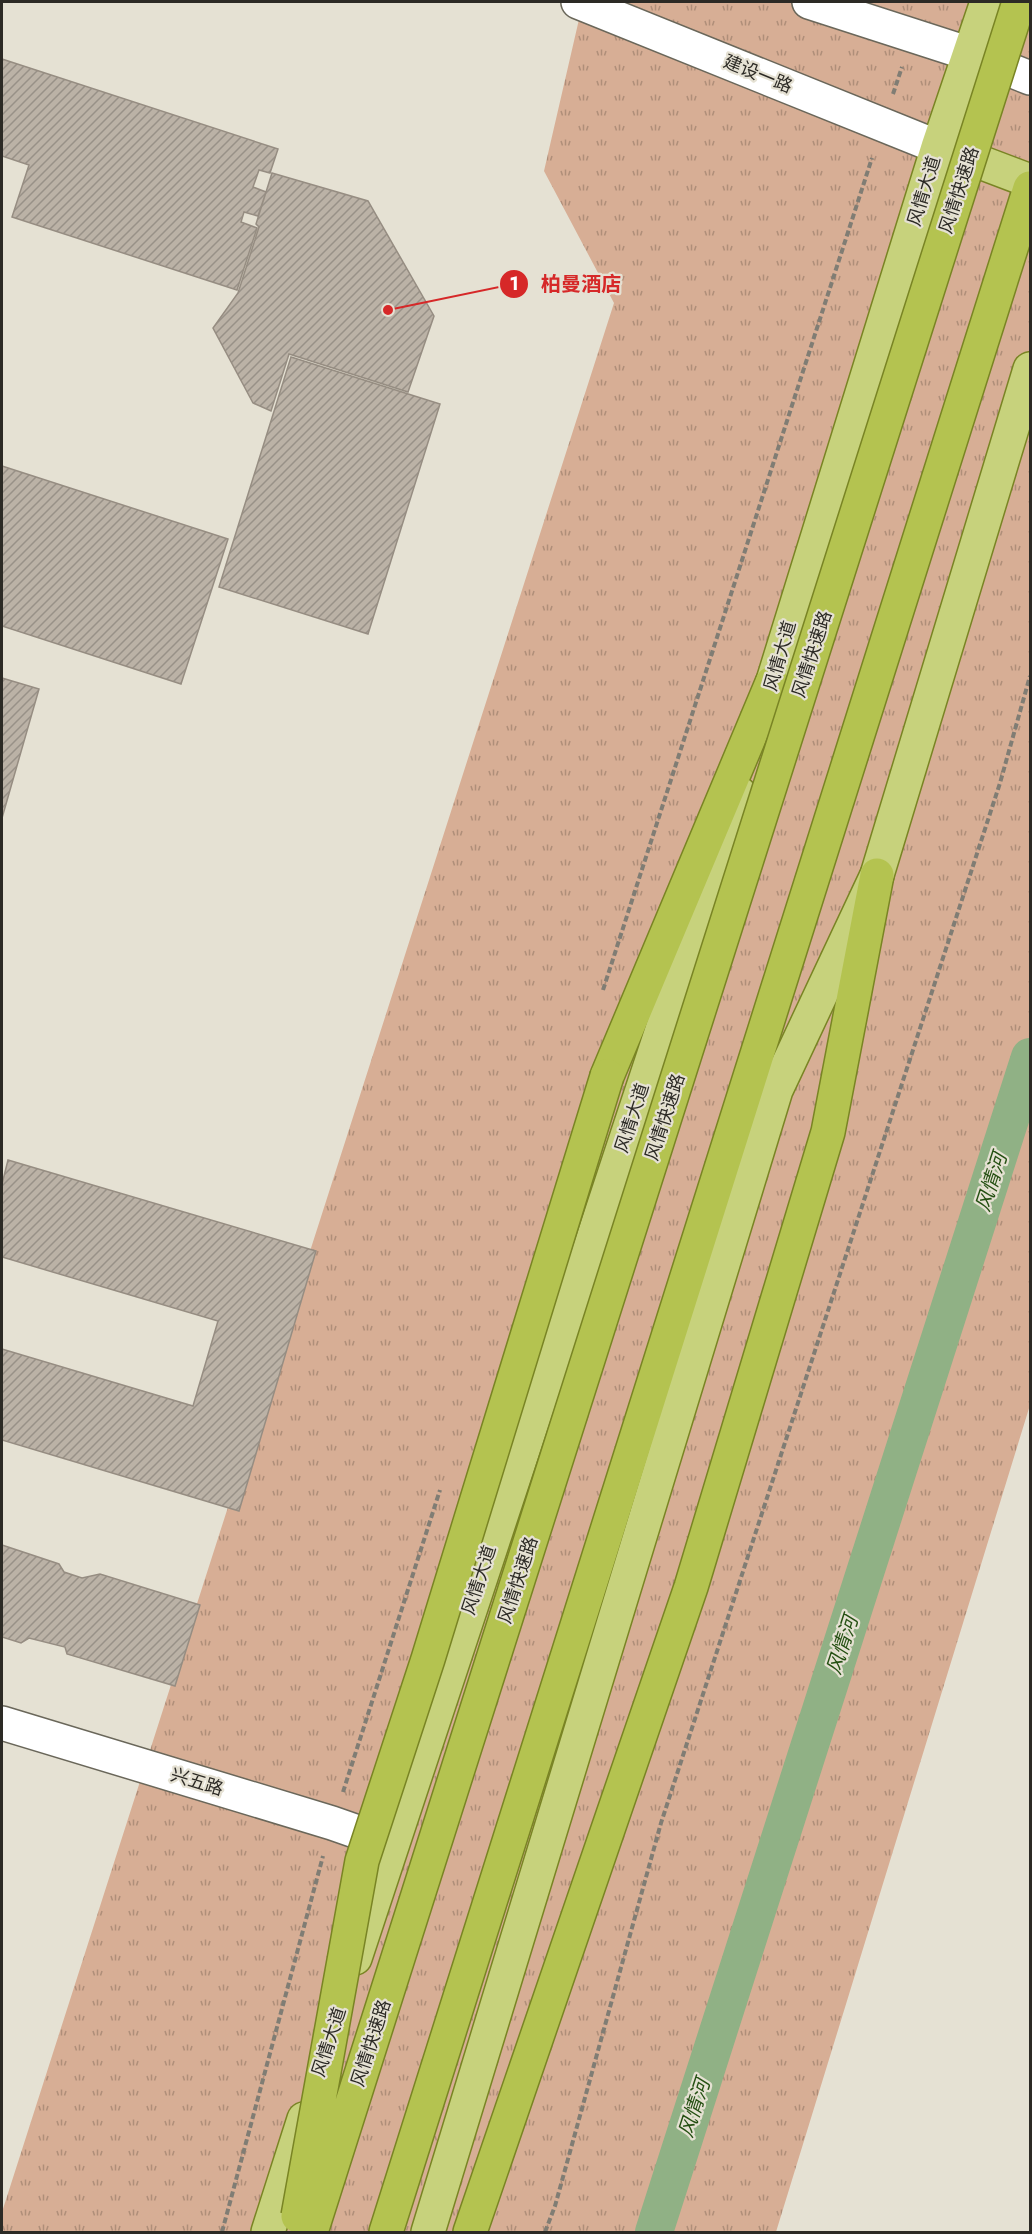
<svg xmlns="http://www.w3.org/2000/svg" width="1032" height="2234" viewBox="0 0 1032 2234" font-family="Jost,'Noto Sans SC',sans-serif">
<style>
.grass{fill:url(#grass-tufts)}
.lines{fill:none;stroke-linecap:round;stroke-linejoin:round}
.canal{stroke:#90b185;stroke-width:38}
.building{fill:url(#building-hatch);stroke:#968d82;stroke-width:1.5}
.tertiary-casing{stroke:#6a675a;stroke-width:36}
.secondary-casing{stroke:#6a675a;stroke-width:36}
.primary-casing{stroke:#798424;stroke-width:36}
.trunk-casing{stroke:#798424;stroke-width:36}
.path{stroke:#807d74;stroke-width:4;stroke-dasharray:6 3;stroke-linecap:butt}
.tertiary{stroke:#fff;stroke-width:33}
.secondary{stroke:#fff;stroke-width:33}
.primary{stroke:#c7d27c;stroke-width:33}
.trunk{stroke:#b4c350;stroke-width:33}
.trunk-bridge-casing{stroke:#798424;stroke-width:36;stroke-linecap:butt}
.trunk-bridge{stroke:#b4c350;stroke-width:33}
.labels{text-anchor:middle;stroke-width:4.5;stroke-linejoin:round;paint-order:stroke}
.street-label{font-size:18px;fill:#2c2a25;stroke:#e5e1d3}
.water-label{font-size:20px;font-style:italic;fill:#255013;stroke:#e5e1d3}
.leader{fill:none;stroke:#d62828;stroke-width:2}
.callout-dot{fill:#d62828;stroke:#e5e1d3;stroke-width:2}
.mark-label{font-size:18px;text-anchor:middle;font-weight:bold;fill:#fff}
.callout-label{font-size:20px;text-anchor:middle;font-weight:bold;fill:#d62828;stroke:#e5e1d3;stroke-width:4.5;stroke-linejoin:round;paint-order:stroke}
</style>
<defs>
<pattern id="grass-tufts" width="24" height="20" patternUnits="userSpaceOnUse" patternTransform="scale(1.5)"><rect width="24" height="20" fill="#d7ae95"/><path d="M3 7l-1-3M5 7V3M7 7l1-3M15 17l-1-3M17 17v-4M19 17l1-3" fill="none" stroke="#af8e79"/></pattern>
<pattern id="building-hatch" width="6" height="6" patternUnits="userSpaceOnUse" patternTransform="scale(1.5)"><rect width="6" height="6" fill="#bbb2a6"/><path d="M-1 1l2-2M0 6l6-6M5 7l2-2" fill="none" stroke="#989187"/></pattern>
</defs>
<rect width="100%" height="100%" fill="#e5e1d3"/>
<path class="grass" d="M583,2H1030V1405L776,2232H2V2212L614,303L544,171Z"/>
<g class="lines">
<path class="canal" d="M654,2232L1030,1057"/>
</g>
<path class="building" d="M2,59L278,149L270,173L259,170L253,187L266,192L258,216L244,212L241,222L257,228L237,290L12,217L29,165L2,156Z
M272,173L368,201L434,316L408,392L289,354L271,411L253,403L213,328L238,293L259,227L256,224Z
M291,357L440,404L368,634L219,587Z
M2,466L228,539L181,684L2,626Z
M2,678L39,689L2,818Z
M8,1160L316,1251L239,1511L2,1440V1349L193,1406L218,1321L2,1257V1184Z
M2,1545L59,1564L64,1572L82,1578L100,1574L200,1605L175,1686L67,1654L65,1647L29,1638L21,1643L2,1637Z"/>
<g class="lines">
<g class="tertiary-casing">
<path id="tertiary" d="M2,1723L332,1823L392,1844"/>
</g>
<g class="secondary-casing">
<path id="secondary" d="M578,2L938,147
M809,2L970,54L1030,78"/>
</g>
<g class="primary-casing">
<path id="primary" d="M943,148L1030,181
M764,710L938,147L987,2
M355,1958L740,794
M268,2232L304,2119
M428,2232L776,1090L877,875L1030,369"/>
</g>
<g class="trunk-casing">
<path id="trunk" d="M607,1076L772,683
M386,2232L1030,188
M470,2232L691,1587L828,1132L877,875"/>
</g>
<path class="path" d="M893,94L902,67
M603,990L872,158
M343,1792L440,1490
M222,2232L323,1856
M545,2232L555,2206L661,1823L1000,783L1030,676"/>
<use href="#tertiary" class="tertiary"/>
<use href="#secondary" class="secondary"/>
<use href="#primary" class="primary"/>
<use href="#trunk" class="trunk"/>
<g class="trunk-bridge-casing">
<path id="trunk-bridge" d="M298,2216L362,1861L428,1659L607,1076
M311,2232L1019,2"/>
</g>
<use href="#trunk-bridge" class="trunk-bridge"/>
</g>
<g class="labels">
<g class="street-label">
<text transform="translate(758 74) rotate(22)" y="6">建设一路</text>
<text transform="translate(959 190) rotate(-72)" y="6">风情快速路</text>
<text transform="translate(924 191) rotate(-73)" y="6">风情大道</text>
<text transform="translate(812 654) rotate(-72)" y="6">风情快速路</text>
<text transform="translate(780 656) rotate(-74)" y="6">风情大道</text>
<text transform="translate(665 1117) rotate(-72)" y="6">风情快速路</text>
<text transform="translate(632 1118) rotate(-72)" y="6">风情大道</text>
<text transform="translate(479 1580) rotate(-72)" y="6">风情大道</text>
<text transform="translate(518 1580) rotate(-72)" y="6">风情快速路</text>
<text transform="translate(197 1782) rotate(17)" y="6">兴五路</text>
<text transform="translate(329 2042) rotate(-72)" y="6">风情大道</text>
<text transform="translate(371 2043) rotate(-72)" y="6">风情快速路</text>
</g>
<g class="water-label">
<text transform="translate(991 1182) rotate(-72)" y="7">风情河</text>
<text transform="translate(842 1645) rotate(-72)" y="7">风情河</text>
<text transform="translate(694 2108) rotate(-72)" y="7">风情河</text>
</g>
</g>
<path class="leader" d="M388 310L514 284"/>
<g class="callout-dot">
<circle cx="388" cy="310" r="6"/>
<circle cx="514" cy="284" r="15"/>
</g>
<g class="mark-label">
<text x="514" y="290">1</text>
</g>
<g class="callout-label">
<text x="581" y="291">柏曼酒店</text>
</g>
<rect width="1032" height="2234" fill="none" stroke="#2c2a25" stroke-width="6"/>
</svg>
